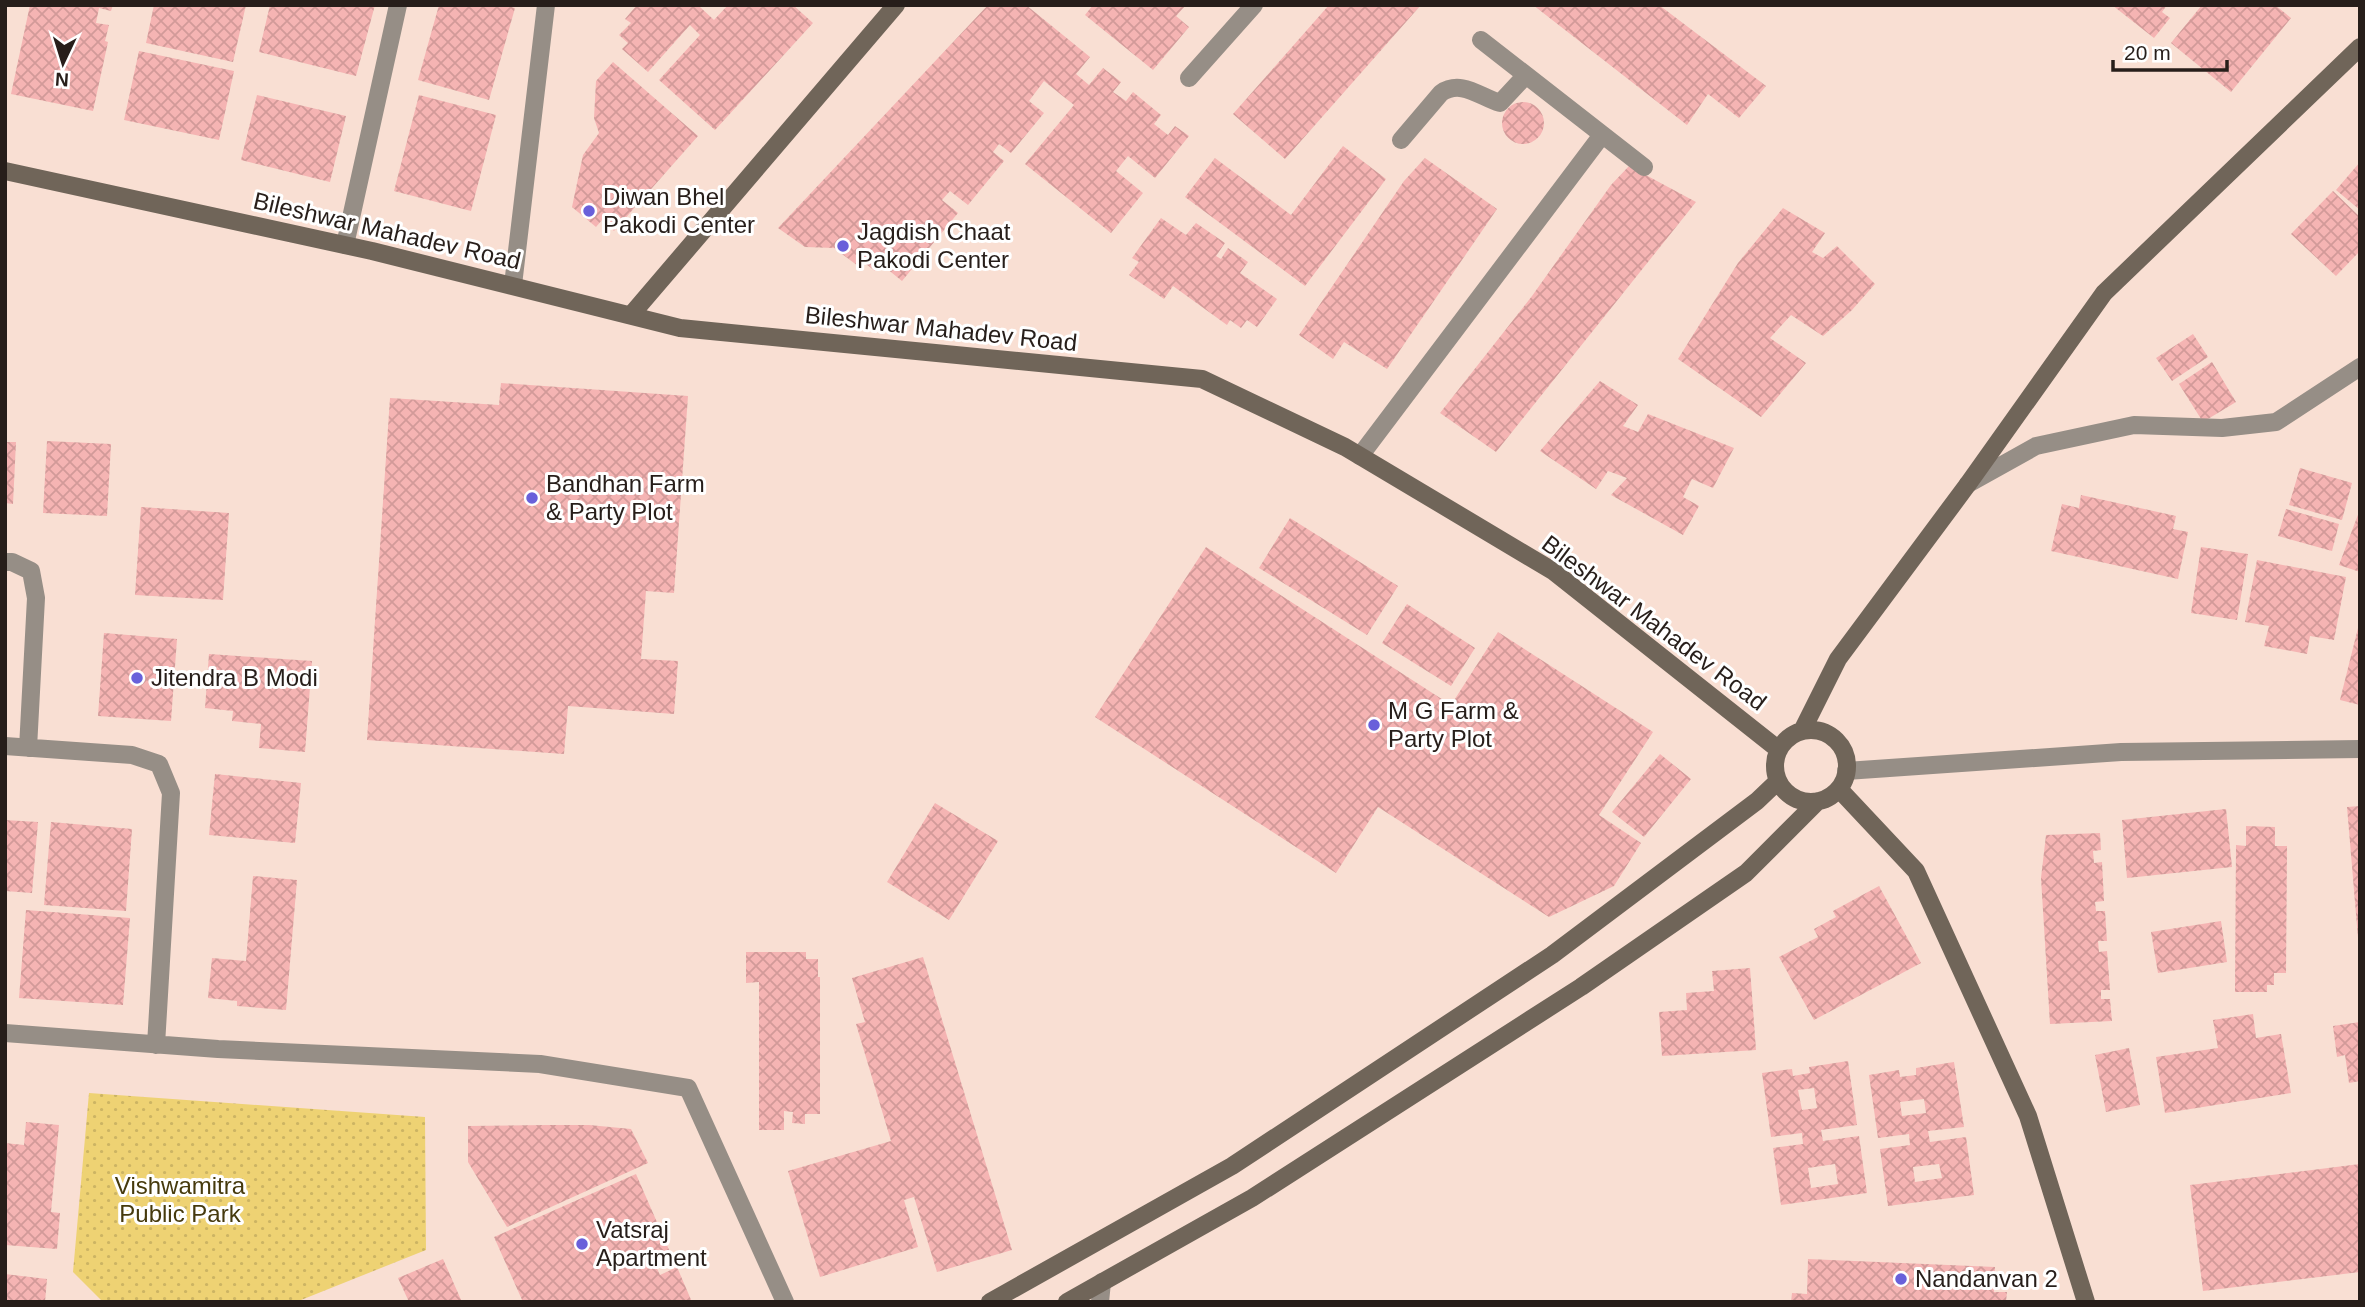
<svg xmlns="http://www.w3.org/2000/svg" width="2365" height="1307" viewBox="0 0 2365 1307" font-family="Arial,sans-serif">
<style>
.grass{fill:url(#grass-dots)}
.building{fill:url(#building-cross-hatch);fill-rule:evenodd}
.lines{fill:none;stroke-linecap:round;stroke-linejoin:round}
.street{stroke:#968e86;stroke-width:18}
.secondary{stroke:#706559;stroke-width:18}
.poi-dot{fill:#6960da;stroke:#fff;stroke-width:2.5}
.labels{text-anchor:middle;stroke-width:6;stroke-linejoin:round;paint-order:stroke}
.poi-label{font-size:24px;fill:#271e1a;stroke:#fff;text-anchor:start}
.street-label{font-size:24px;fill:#271e1a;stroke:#fff}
.park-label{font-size:24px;fill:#463a0d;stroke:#fff}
</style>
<defs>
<pattern id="grass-dots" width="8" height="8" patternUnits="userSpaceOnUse" patternTransform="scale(1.75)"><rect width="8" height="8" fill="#eed273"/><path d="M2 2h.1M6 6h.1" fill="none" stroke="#ccb463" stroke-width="1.8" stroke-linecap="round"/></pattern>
<pattern id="building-cross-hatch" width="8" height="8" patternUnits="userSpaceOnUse" patternTransform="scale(1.75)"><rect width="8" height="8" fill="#f5b4b3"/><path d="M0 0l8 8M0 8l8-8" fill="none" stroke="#d29a99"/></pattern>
</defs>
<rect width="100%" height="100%" fill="#f9dfd3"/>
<path class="grass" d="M89,1093L425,1117L426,1250L296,1302H103L73,1272Z"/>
<path class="building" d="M30,5H113L111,11L99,8L96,23L109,25L105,41L108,42L93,111L11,94Z
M154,5H246L233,62L146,43Z
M270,5H375L356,76L259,52Z
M439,5H504L515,8L489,100L418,80Z
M637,5H702L700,7L714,20L728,5H793L813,23L715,130L659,80L700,35L690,25L648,72L622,49L628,43L619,35L631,23L625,19Z
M988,5H1026L1090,57L1076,74L1089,85L1103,68L1121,82L1113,92L1126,101L1133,92L1161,115L1154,124L1168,135L1175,126L1189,136L1155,178L1128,156L1116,171L1143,193L1111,233L1025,164L1074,105L1044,81L1029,101L1044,113L1011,153L999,144L993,152L1004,161L968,205L950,191L942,200L958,213L902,281L881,264L875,271L862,261L858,266L834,248L805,247L778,228Z
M1093,5H1186L1176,16L1189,27L1153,70L1085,15Z
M1329,5H1421L1285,159L1233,114Z
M1533,5H1659L1766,86L1739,118L1708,94L1687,125Z
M2112,5H2167L2162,12L2170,18L2154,38Z
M2202,5H2275L2291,18L2231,92L2171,43Z
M139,51L234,71L219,140L124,120Z
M613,62L698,136L614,231L602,220L596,227L572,207L583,155L599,133L594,118L596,81Z
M257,95L346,116L330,182L241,160Z
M419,95L496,115L471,211L394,191Z
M1502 123a21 21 0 1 1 42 0a21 21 0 1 1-42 0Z
M1343,146L1386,179L1305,286L1185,197L1215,158L1291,215Z
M1425,158L1497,209L1387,369L1344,342L1333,359L1299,335L1404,181Z
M2360,162V210L2336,190Z
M1629,166L1696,202L1496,452L1440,413L1532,296L1611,185Z
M2333,191L2360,217V251L2336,276L2291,234Z
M1783,208L1825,233L1812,252L1823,258L1837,246L1875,284L1852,310L1823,336L1791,315L1770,338L1806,363L1761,417L1678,359L1738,263Z
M1161,218L1186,235L1196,223L1225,243L1216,256L1221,259L1228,248L1248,262L1240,273L1277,299L1257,327L1247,320L1241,328L1230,320L1227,325L1173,286L1164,299L1129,275L1139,262L1132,258Z
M2193,334L2208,357L2172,381L2156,358Z
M2212,362L2236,402L2203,422L2179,384Z
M1600,381L1638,405L1623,426L1638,432L1648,414L1734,448L1713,488L1692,479L1683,497L1699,506L1683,535L1611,495L1627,478L1608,471L1596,489L1540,451Z
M501,383L688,396L674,593L646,591L641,659L678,661L674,714L568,706L564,754L367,740L390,398L499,405Z
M47,441L111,444L107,516L43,513Z
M5,442H16L13,504L5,503Z
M2300,468L2352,483L2342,520L2289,505Z
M2081,495L2176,516L2173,529L2188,532L2178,579L2051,551L2062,504L2079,508Z
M141,507L229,513L223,600L135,595Z
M2286,509L2339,524L2332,551L2278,536Z
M2359,512H2360V572L2339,565Z
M1290,518L1398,586L1367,635L1259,568Z
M1206,547L1451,705L1498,632L1653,732L1599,815L1641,843L1614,886L1549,917L1378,807L1336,873L1095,717Z
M2201,547L2248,554L2237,620L2191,613Z
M2257,560L2346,577L2334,640L2310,636L2307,654L2264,646L2269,626L2245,622Z
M1407,604L1475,648L1451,686L1382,643Z
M2359,624H2360V705L2340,700Z
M104,633L177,639L171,721L98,716Z
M209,654L312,661L305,752L259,748L261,724L232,721L233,711L205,708Z
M1660,754L1691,779L1644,837L1612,812Z
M215,774L301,783L295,843L209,835Z
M935,803L998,841L949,920L887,882Z
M2360,806V938H2358L2347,807Z
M2226,809L2232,867L2127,878L2122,820Z
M5,820L38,822L32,893L5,891Z
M51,822L132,829L126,911L44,905Z
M2246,826L2275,827V846H2287L2286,973H2274V985H2267V992H2235L2236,845L2246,846Z
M2100,833L2101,850L2093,851L2094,863L2102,862L2104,901L2095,902L2096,911H2105L2107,941H2098L2099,952L2107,951L2110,990H2101V999H2110L2112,1021L2050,1024L2041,878L2046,835Z
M253,876L297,880L286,1010L237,1006V1001L208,998L212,958L246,961Z
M1879,886L1921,963L1814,1020L1779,957L1818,937L1814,929L1836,917L1833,911Z
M26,910L130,918L123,1005L19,998Z
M2221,921L2227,962L2158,973L2151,932Z
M746,952H806V959H818V977H820V1114H805V1124L792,1123L793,1112L784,1111V1130H759V982L746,983Z
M923,957L1012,1250L937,1272L914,1197L904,1200L918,1247L820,1277L788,1171L891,1141L856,1024L865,1022L852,978Z
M1750,968L1756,1050L1662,1056L1659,1012L1687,1010L1686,993L1714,991L1712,971Z
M2253,1014L2256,1038L2281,1034L2291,1093L2165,1113L2156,1057L2218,1048L2213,1020Z
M2360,1022V1081L2349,1083L2345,1055L2337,1057L2333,1026Z
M2129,1048L2140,1105L2106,1112L2095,1055Z
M1848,1061L1857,1125L1821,1130L1823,1141L1859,1136L1867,1193L1781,1205L1773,1148L1803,1144L1802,1133L1771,1137L1762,1073L1792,1069L1793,1076L1810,1073L1809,1067ZM1814,1088L1817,1108L1802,1110L1798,1090ZM1835,1164L1838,1184L1811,1188L1808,1168Z
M1954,1062L1964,1127L1928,1131L1930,1142L1966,1137L1974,1195L1888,1206L1880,1149L1910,1145L1909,1134L1878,1138L1869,1075L1899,1070L1900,1077L1916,1075V1068ZM1924,1099L1926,1113L1902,1116L1900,1102ZM1939,1164L1942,1178L1915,1182L1913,1167Z
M26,1122L59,1125L51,1212L60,1213L57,1249L5,1245V1143L24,1145Z
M547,1125H589L631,1129L648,1163L507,1227L468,1162V1126Z
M2360,1164V1272L2203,1291L2190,1185Z
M636,1174L670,1252L653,1260L660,1275L677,1267L692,1302H523L494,1237Z
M443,1259L462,1302H409L398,1278Z
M1808,1259L1995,1267L1994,1292H2007L2006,1302H1791L1792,1293L1807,1294Z
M5,1274L47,1279L45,1302H5Z"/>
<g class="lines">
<path class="street" d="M1481,40L1644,167
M1189,78L1254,5
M1401,140L1441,93C1461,79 1480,97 1500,103L1526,75
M345,245L398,5
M513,285L546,5
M1360,456L1602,135
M1968,484L2036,446L2134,425L2222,428L2276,422L2360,367
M5,562H12L31,571L36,598L28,748
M5,746L132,755L159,764L171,793L156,1045
M1846,771L2121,752L2360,749
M5,1033L218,1049L540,1064L688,1088L785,1302
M1100,1302L1102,1282"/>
<path class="secondary" d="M5,171L372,251L680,328L1202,379L1345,447L1553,571L1779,750
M631,315L896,5
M1775 766a36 36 0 1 1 72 0a36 36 0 1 1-72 0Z
M1802,731L1838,659L1968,484L2104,293L2360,47
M1839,789L1916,871L2028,1116L2086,1302
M990,1302L1232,1166L1552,955L1757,801L1778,781
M1067,1302L1252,1198L1581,987L1746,873L1818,801"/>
</g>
<g class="poi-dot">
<circle cx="589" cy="211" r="7"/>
<circle cx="843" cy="246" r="7"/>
<circle cx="532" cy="498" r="7"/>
<circle cx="137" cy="678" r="7"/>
<circle cx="1374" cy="725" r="7"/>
<circle cx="582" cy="1244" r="7"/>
<circle cx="1901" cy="1279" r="7"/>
</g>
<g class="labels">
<g class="poi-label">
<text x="603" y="205">Diwan Bhel<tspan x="603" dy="28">Pakodi Center</tspan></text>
<text x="857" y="240">Jagdish Chaat<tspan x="857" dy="28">Pakodi Center</tspan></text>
<text x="546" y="492">Bandhan Farm<tspan x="546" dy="28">&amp; Party Plot</tspan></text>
<text x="151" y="686">Jitendra B Modi</text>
<text x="1388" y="719">M G Farm &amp;<tspan x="1388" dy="28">Party Plot</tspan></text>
<text x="596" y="1238">Vatsraj<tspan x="596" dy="28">Apartment</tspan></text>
<text x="1915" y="1287">Nandanvan 2</text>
</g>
<g class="street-label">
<text transform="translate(387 231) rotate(13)" y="8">Bileshwar Mahadev Road</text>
<text transform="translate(941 329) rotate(6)" y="8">Bileshwar Mahadev Road</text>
<text transform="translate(1654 623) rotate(37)" y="8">Bileshwar Mahadev Road</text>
</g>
<g class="park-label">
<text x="180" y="1194">Vishwamitra<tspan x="180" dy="28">Public Park</tspan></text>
</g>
</g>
<rect width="2365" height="1307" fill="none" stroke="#271e1a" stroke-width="14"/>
<g transform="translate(63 63) rotate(184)" stroke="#ffffff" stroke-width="5" paint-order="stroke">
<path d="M0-5L12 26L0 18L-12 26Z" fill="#271e1a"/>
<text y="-10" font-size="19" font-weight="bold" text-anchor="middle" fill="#271e1a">N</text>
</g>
<path d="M2113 60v10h114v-10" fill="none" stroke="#271e1a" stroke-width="3.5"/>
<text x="2124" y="60" font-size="21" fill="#271e1a" stroke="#ffffff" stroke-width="5" paint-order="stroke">20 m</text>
</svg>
